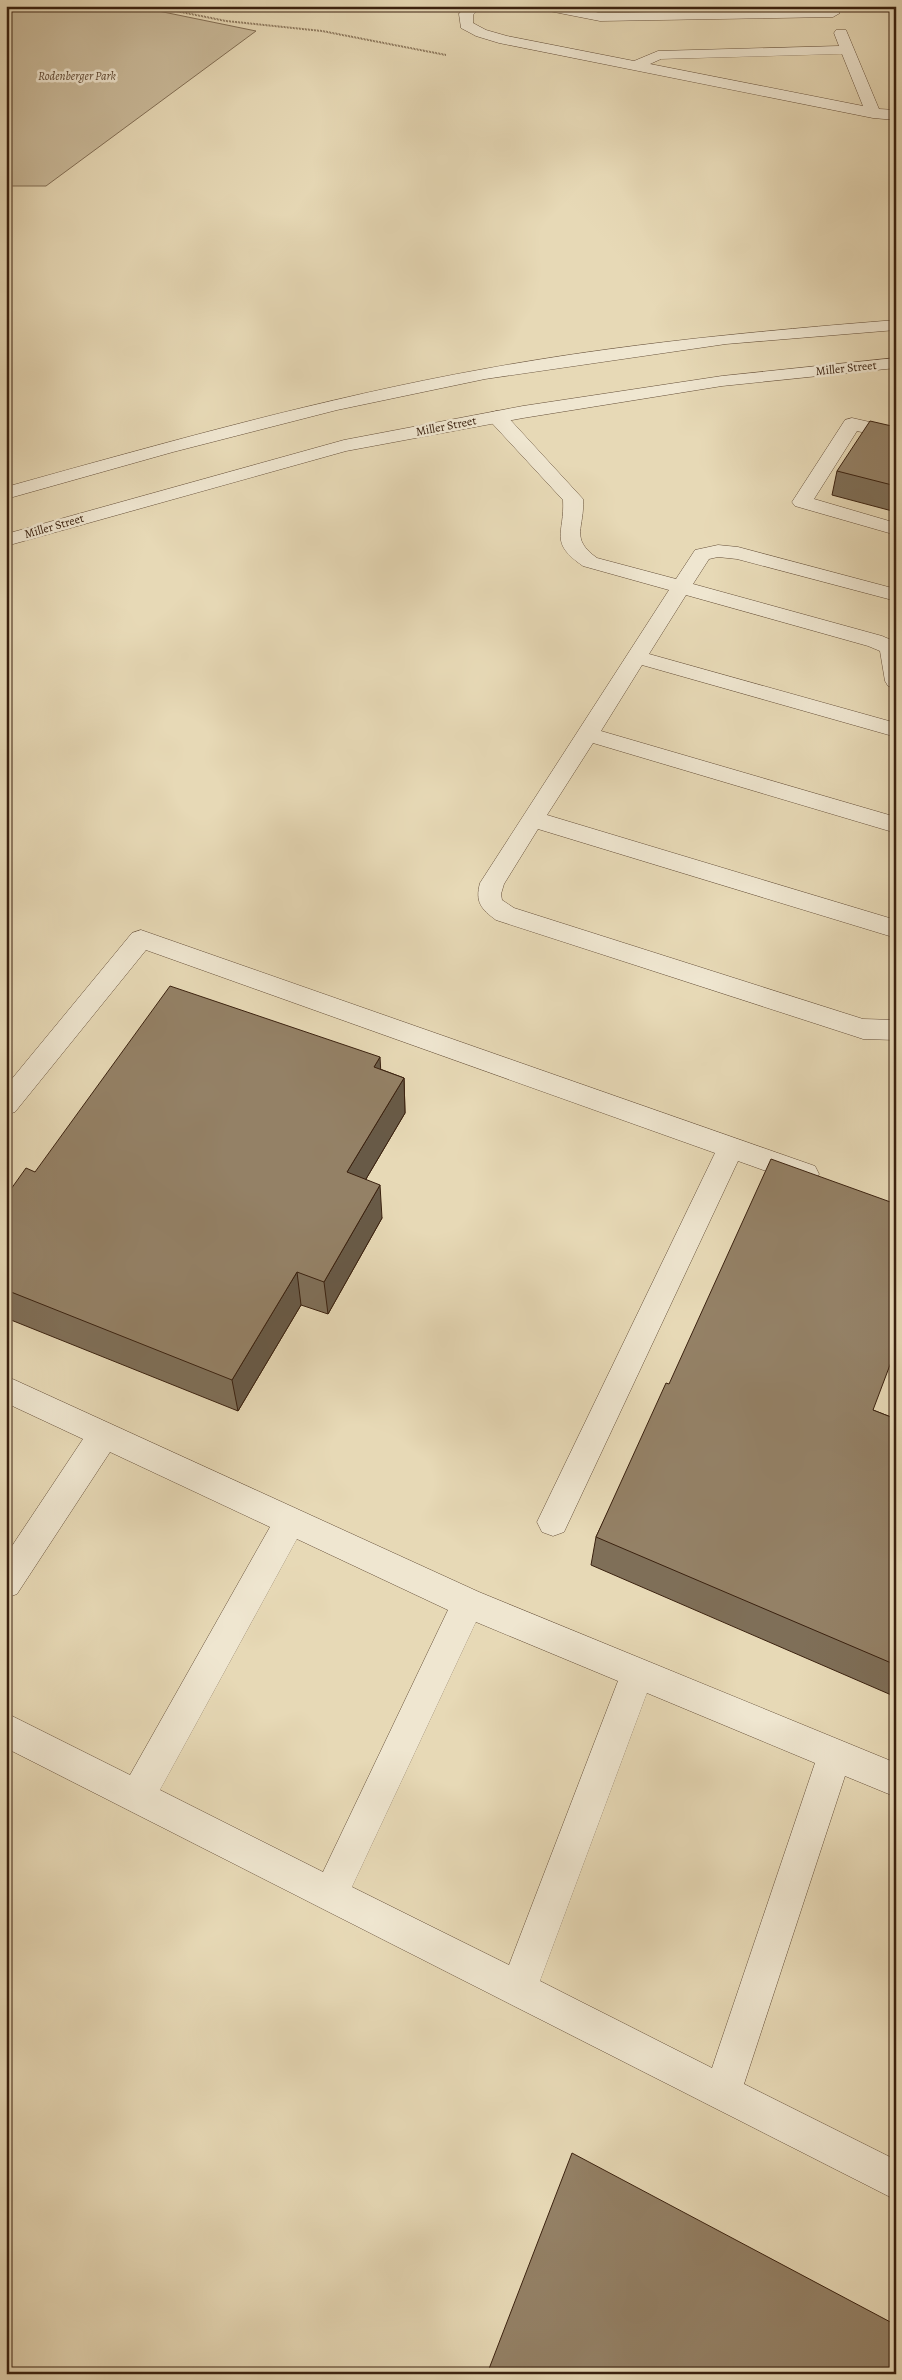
<svg xmlns="http://www.w3.org/2000/svg" width="902" height="2380" viewBox="0 0 902 2380" font-family="Alegreya,serif">
<style>
.green{fill:#caba9a;stroke:#826e54}
.lines{fill:none;stroke-linecap:round;stroke-linejoin:round}
.service-casing{stroke:#654f39;stroke-width:1}
.tertiary-casing{stroke:#654f39;stroke-width:1}
.path{stroke:#3a210f;stroke-width:2;stroke-dasharray:0.5 1;stroke-linecap:butt}
.service{fill:#efe6d0;fill-rule:evenodd}
.tertiary{fill:#efe6d0;fill-rule:evenodd}
.wall{fill:#7f6f58;stroke:#3a210f}
.shaded-wall{fill:#685a47;stroke:#3a210f}
.building{fill:#948166;stroke:#3a210f}
.labels{text-anchor:middle;stroke-width:5;stroke-linejoin:round;paint-order:stroke}
.far-park-label{font-size:12px;font-style:italic;fill:#5e4732;stroke:#efe6d0}
.far-street-label{font-size:12px;fill:#3a210f;stroke:#efe6d0}
</style>
<rect width="100%" height="100%" fill="#e7d9b6"/>
<filter id="stains"><feTurbulence type="fractalNoise" baseFrequency=".004" numOctaves="4"/><feColorMatrix values="0 0 0 0 .2 0 0 0 0 .09 0 0 0 0 .02 0 0 0 .5 -.17"/></filter>
<radialGradient id="worn" r=".72"><stop offset=".6" stop-color="#630" stop-opacity="0"/><stop offset="1" stop-color="#630" stop-opacity=".3"/></radialGradient>
<path class="green" d="M6,6H134L256,31L46,186H6Z"/>
<g class="lines">
<g class="service-casing">
<path id="service" d="M466,6H482L473,15V23L486,30L507,36L634,61L658,51L839,46L834,33L836,30H846L879,109L896,110V120L873,118L499,43L476,36L461,28L459,14ZM842,54L863,106L650,64L661,59Z
M537,6H567L600,13L833,9L840,13L833,17L600,21L544,10Z
M497,411L504,413L583,499C585,528 569,538 597,558L676,579L695,550L718,545L738,547L896,589V601L737,559L718,557L709,559L693,584L882,636L896,642V688L888,686L885,681L880,651L868,646L686,595L649,654L896,723V737L642,665L601,731L896,817V833L593,743L547,815L896,920V938L538,829L504,884L501,894L502,900L514,908L863,1019L896,1020V1040L863,1039L854,1036L496,920C481,909 475,902 480,883L669,590L583,566C548,542 565,534 563,500L490,421L488,417L490,413Z
M852,418L896,428V440L857,431L814,499L896,523V535L795,506L792,502L845,420Z
M141,930L815,1166L819,1174L815,1182L805,1185L738,1161L564,1532L553,1536L542,1532L537,1522L715,1153L146,950L15,1112L6,1115V1086L132,933Z
M6,1376L479,1592L896,1763V1797L845,1776L744,2084L896,2160V2200L6,1748V1713L130,1775L270,1527L110,1452L17,1594L6,1598V1555L83,1439L6,1403ZM297,1539L448,1610L323,1872L160,1790ZM476,1622L618,1681L509,1965L352,1887ZM647,1693L815,1763L712,2068L540,1981Z"/>
</g>
<g class="tertiary-casing">
<path id="tertiary" d="M896,320V330L726,344L485,379L337,410L173,452L6,499V487C164,443 323,398 484,369C620,344 758,331 896,320Z
M896,358V368L722,386L523,418L346,451L6,546V534L344,440L523,406L722,376Z"/>
</g>
<path class="path" d="M151,6L226,21L322,31L446,55"/>
<use href="#service" class="service"/>
<use href="#tertiary" class="tertiary"/>
</g>
<path class="wall" d="M896,427V512L832,495L837,471Z
M380,1069L404,1078L405,1113L366,1179L382,1218L328,1314L301,1305L238,1411L6,1318V1196L35,1172Z
M669,1384L873,1410L896,1419V1697L591,1565L596,1537Z"/>
<path class="shaded-wall" d="M380,1057L382,1093L374,1067Z
M404,1078L405,1113L350,1206L347,1172Z
M380,1185L382,1218L328,1314L324,1282Z
M297,1272L301,1305L238,1411L232,1380Z"/>
<path class="building" d="M870,421L896,427V486L837,471Z
M170,986L380,1057L374,1067L404,1078L347,1172L380,1185L324,1282L297,1272L232,1380L6,1290V1196L26,1168L35,1172Z
M771,1159L896,1204V1349L873,1410L896,1419V1665L596,1537L666,1383L669,1384Z
M572,2153L896,2325V2374H487Z"/>
<g class="labels">
<g class="far-park-label">
<text x="77" y="80">Rodenberger Park</text>
</g>
<g class="far-street-label">
<text transform="translate(846 368) rotate(-6)" y="4">Miller Street</text>
<text transform="translate(446 426) rotate(-11)" y="4">Miller Street</text>
<text transform="translate(54 526) rotate(-16)" y="4">Miller Street</text>
</g>
</g>
<rect width="902" height="2380" fill="none" stroke="#e7d9b6" stroke-width="25"/>
<rect x="8" y="8" width="887" height="2365" fill="none" stroke="#3a210f" stroke-width="2.5"/>
<rect x="12" y="12" width="877" height="2355" fill="none" stroke="#3a210f"/>
<rect width="100%" height="100%" filter="url(#stains)"/>
<rect width="100%" height="100%" fill="url(#worn)"/>
</svg>
